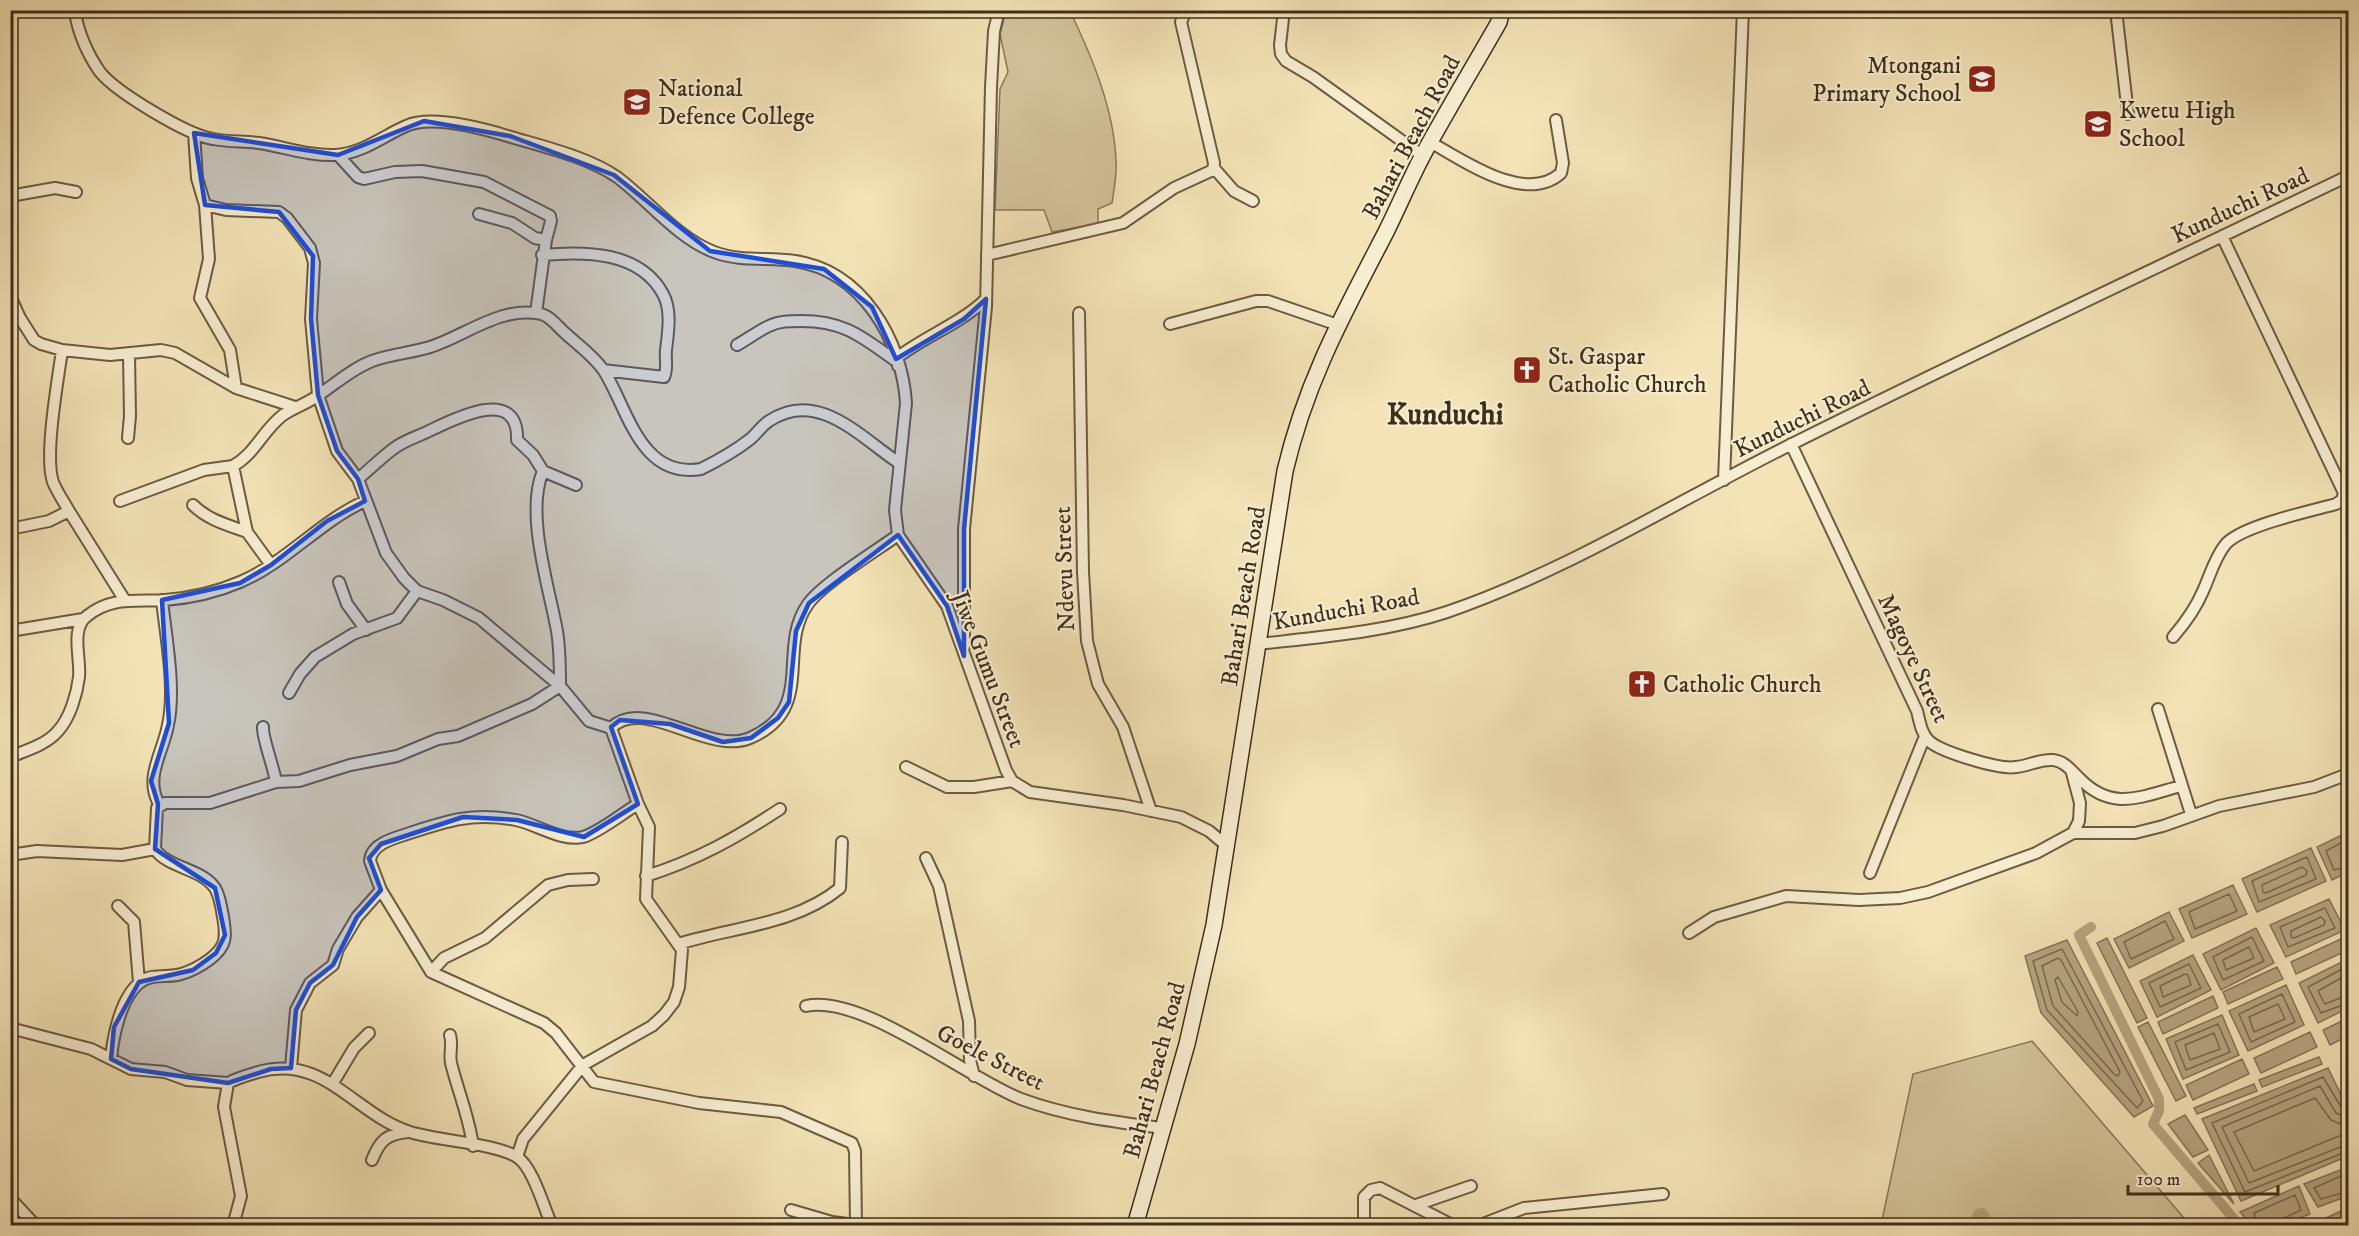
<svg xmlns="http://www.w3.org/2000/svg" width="2359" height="1236" viewBox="0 0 2359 1236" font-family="'IM FELL DW Pica',serif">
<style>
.green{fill:#d4c49c;stroke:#8a795c;stroke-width:1.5}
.water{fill:#b6a581;stroke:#867558;stroke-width:1.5}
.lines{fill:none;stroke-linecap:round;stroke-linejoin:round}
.shore{stroke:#7a6a4e;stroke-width:1.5}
.canal{stroke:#b6a581;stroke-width:10}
.river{stroke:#b6a581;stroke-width:18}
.street-casing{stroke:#6c5b42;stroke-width:14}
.secondary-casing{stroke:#3f2e1b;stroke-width:18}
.street{stroke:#f7edd0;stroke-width:10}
.secondary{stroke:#f7edd0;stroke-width:15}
.marked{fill:#1d4ed8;fill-opacity:0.2;stroke:#1d4ed8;stroke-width:4.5;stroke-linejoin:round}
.labels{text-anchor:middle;stroke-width:4.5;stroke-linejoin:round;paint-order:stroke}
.poi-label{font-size:24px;fill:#3f2e1b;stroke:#f7edd0;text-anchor:start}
.street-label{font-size:24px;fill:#3f2e1b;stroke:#f7edd0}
.district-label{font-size:30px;font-weight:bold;fill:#3f2e1b;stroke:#f7edd0}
</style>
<rect width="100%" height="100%" fill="#f3e3b6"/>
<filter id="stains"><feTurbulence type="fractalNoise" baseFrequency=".00333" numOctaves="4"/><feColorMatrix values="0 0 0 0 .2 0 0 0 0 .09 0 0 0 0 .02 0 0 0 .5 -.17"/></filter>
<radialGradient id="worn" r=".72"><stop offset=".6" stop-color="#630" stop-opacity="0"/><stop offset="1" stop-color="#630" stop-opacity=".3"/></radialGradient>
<path class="green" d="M1006,11H1070C1092,57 1114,109 1116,161C1117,175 1114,189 1112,203L1098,209V224L1052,232L1044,210H995L1000,89L1008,72L1000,34Z
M2032,1041L2190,1225H1881L1913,1074Z"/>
<path class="water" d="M2348,832V872L2332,880L2317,847Z
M2311,848L2326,881L2257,912L2242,879Z
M2233,885L2247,914L2192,938L2179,909Z
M2329,899L2345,930L2286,957L2270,925Z
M2169,912L2184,941L2129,968L2114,939Z
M2256,928L2274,963L2221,990L2203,954Z
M2345,937L2348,950L2296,974L2291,962Z
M2107,938L2147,1018L2137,1023L2097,943Z
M2067,940L2153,1106L2134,1117L2041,1013L2025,956Z
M2193,955L2211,990L2157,1017L2140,981Z
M2348,959V1008L2318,1023L2299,983Z
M2277,967L2283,979L2228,1004L2223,992Z
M2286,985L2304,1025L2248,1051L2229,1011Z
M2213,996L2218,1008L2163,1034L2158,1022Z
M2222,1015L2239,1055L2183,1079L2166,1039Z
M2348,1018V1036L2330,1045L2323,1030Z
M2148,1022L2186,1096L2176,1101L2138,1027Z
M2310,1032L2317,1047L2261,1073L2254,1058Z
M2319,1057L2322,1064L2262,1087L2259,1080Z
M2242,1059L2249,1074L2193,1100L2186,1085Z
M2328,1068L2348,1109V1156L2241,1201L2202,1119Z
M2254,1084L2257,1091L2197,1114L2194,1108Z
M2185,1115L2208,1150L2193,1157L2168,1124Z
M2209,1155L2234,1204L2198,1163Z
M2348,1167V1196L2318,1207L2304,1184Z
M2299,1186L2310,1214L2280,1225L2253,1226L2240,1212Z
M2348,1208V1225H2329L2326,1218Z"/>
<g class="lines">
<path class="shore" d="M2348,839L2326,851L2334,870L2348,867
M2307,857L2316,879L2259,902L2252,881Z
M2302,867L2307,871L2306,875L2266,893L2263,892L2262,885Z
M2229,894L2237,911L2195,929L2189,912Z
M2325,908L2335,928L2288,947L2280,927Z
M2321,917L2325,921L2324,925L2294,938L2291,937V931Z
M2165,921L2174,939L2131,959L2124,942Z
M2252,937L2264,961L2223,980L2213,957Z
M2249,947L2254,958L2226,970L2223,960Z
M2062,949L2143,1101L2137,1108L2047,1010L2033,961Z
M2058,958L2061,960L2120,1072L2118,1076L2115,1075L2053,1006L2042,966Z
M2189,964L2201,988L2160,1007L2149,983Z
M2348,966L2308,987L2321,1013L2348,1003
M2185,974L2188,975L2191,985L2163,997L2160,986Z
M2348,974L2318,991L2325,1004L2348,995
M2058,977L2078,1012L2077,1016L2062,1002L2055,980Z
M2282,994L2295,1022L2251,1042L2239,1014Z
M2278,1004L2285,1019L2254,1032L2249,1017Z
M2218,1024L2230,1052L2186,1070L2175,1042Z
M2214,1033L2220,1049L2190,1060L2185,1045Z
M2348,1110L2341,1107L2323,1077L2212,1123L2245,1192L2348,1151
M2348,1118L2336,1113L2320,1086L2222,1127L2249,1183L2348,1144
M2348,1127L2331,1120L2315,1098L2234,1132L2254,1171L2339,1136L2348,1135
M2348,1173L2314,1188L2321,1199L2348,1191
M2257,1226L2254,1213L2295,1195L2301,1210L2284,1218L2281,1226"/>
<path class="canal" d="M2091,927L2079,935L2159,1099V1111L2153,1124L2240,1226"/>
<path class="river" d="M1981,1217L1984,1226"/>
<g class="street-casing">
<path id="street" d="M75,10C77,31 88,55 100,72C116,92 187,135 213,139C228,142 244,141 259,143C285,147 309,156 335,155C361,154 383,136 406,126C432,114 485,129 511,137C545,147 588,157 617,177C648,200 677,238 714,252C740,262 768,257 795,261C862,271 902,340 906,403L895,510L898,535L947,606L1006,770L1012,781L1030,792L1123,805L1181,817L1209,831L1227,846
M1284,10L1280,45L1281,54L1286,61L1313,77L1423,156
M2116,10L2128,114
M194,133L197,178L205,205L226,210L279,212L287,218L310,248L314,263L311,319L318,395L337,451L358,479L386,553L404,578L417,591L443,600L479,618L560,686L589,721L611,728L638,804L649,827L646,899L682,950L679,987L674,1002L664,1015L652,1026L583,1065L523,1139L517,1157
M1430,142C1464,161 1526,205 1561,173L1563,163L1556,120
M338,155L358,177L364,179L395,172L422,171L484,182L550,216L551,221L546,240
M1214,168L1234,191L1253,201
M10,196L55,188L76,192
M205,205L209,259L200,298L230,350L236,388
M479,214L512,223L535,238L546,240L536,313
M542,255C584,251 640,251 663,294C672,310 668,333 666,350C665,359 668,369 664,377L603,370
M987,255L1123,223L1174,188L1213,170L1214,163L1181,22L1186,10
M10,296L20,318L34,340L41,344L62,350L110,355L161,350L175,353L236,388L295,407
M1079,313L1083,572L1087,641L1098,684L1123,727L1151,811
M1170,324L1256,301H1268L1338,325
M737,345C748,339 758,331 769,326C779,321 790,321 801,321C845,321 862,337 896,361
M62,350C58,380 44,456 53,482C57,492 64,502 69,511
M898,366V357C927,335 960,324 986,299
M128,438L130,416L129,355
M1791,444L1917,711C1920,722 1921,733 1929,741C1941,752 2000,770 2016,767C2028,766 2040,759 2053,760C2064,761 2071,770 2079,778C2112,812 2140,797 2181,786
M358,479C370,469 381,458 393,449C403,441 416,437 427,432C452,420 519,384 517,440L533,455L543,471L576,485
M1724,480L1743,10
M120,501L204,470L233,466
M193,505C208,520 228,525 247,532
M10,529L49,521L69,511L124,599
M271,565L247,532L233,466C255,454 263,430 283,415C295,407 308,403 319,395C336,383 352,369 372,361C391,354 411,353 430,347C465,336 502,305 541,314C550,316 558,327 565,333C578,345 595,357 604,371C628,409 640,479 701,469C717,461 735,451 749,440C756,435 761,426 769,421C818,388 861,438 899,463
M339,582L347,604L366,630
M10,631L83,619
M2173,637C2185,623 2196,608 2203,591C2210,576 2214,559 2225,545C2240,526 2311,511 2336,504L2342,500L2344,493L2222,236
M1258,644C1321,637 1387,632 1447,612C1569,570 1677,501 1792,444C1976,352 2163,265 2348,176
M964,647V529L986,307L991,87L994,31L999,10
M289,693L300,674L315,657L353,634L397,618L417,591
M2158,709L2191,814
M611,728C644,695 708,756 750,738C817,709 776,649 808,604C822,584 876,551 898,535
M10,757C27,750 46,745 58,731C70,718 77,694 79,677C81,658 70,629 87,616C111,596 137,602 165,600C189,598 217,592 240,582C287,562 319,522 365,501
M906,767L947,787H974L1012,781
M276,782L299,781L350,765L397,756L438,739L458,736L532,704L560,686C560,668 560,649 557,631C549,587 525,513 543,471
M159,804C144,777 163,753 168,725C176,689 166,638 162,600
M638,804C623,813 598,833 583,837C562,842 536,824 516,820C471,812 446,821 404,835C391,839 371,845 370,861L381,890L431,972L544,1023L556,1033L594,1082L699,1103L781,1112L852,1143L855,1151L856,1226
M2073,833H2135L2163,826L2219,806L2314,787L2348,774
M10,855L37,851L122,855L155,849
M926,858L939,886L969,1021L970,1060L974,1076
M1870,873L1925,736
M646,876C697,860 736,838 780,809
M118,906L134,922L139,982
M1689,933L1714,917L1786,896L1859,900L1900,898L1928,892L2036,853L2073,833L2079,821L2080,803L2072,773
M678,944C732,927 795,925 840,888L842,842
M431,972L444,958L485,938L548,885L568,880L593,879
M806,1006C861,993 967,1078 1021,1099C1067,1116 1114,1122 1163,1128
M10,1028L91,1049L131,1069L165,1072L187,1080L228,1083
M450,1035C453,1045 449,1054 451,1063C458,1091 469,1117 473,1146
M111,1059C113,1036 121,995 142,981C151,974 166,977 177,975C192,972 215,959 222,946C226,939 225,931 224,923C222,912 221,898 215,888C201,868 167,868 155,849L157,808L165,803H210L276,782C274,768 262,737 263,727
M291,1068L296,1010L310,983L333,965L338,949L357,917L381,890
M333,1083L354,1048L369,1033
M372,1160C380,1140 387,1134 408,1132
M10,1198L36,1226
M1416,1205L1471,1186
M791,1210L832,1222L855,1225
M233,1226L241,1196L224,1107L228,1083C237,1078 248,1075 258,1072C324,1053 354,1114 410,1132C438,1141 494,1143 517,1157C533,1167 544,1208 552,1226
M1364,1226V1197L1371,1190L1380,1188L1454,1226
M1478,1226L1524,1208L1663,1194"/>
</g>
<g class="secondary-casing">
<path id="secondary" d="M1135,1226L1187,1044L1214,925L1285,471C1306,381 1344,313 1386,232C1399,206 1410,179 1424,153C1448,109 1474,66 1499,22L1502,10"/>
</g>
<use href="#street" class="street"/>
<use href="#secondary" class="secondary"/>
</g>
<path class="marked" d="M424,121L510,136L614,175L710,251L824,269L872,307L896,359L964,319L986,299L964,529V656L947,606L898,535L809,603L796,631L789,702L778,718L751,738L723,742L670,724L620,720L611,727L638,804L584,837L517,820L463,817L381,844L369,858L381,890L357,917L333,965L310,983L296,1010L291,1068L271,1069L228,1083L131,1069L111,1059L114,1027L139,982L193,970L216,953L225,935L215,888L155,849L158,804L151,781L169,723L162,600L240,583L271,565L327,521L365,501L358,479L337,451L318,395L311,319L313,256L279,212L205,205L194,133L338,155Z"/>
<defs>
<g id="school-square" transform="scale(1.5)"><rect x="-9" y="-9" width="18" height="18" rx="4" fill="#8f2418" stroke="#f7edd0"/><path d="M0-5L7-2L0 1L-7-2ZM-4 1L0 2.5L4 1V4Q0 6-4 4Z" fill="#fff"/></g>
<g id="church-square" transform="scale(1.5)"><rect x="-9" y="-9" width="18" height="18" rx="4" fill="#8f2418" stroke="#f7edd0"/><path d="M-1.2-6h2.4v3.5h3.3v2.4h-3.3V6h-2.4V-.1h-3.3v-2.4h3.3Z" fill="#fff"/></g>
</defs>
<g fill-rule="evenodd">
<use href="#school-square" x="1982" y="79"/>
<use href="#school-square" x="637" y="102"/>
<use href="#school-square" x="2098" y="124"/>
<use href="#church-square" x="1527" y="370"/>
<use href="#church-square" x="1642" y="684"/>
</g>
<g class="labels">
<g class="poi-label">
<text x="1961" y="73" text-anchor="end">Mtongani<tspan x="1961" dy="28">Primary School</tspan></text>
<text x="658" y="96">National<tspan x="658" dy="28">Defence College</tspan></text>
<text x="2119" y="118">Kwetu High<tspan x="2119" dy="28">School</tspan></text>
<text x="1548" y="364">St. Gaspar<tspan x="1548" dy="28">Catholic Church</tspan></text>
<text x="1663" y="692">Catholic Church</text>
</g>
<g class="street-label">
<text transform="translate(1411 137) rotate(-62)" y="8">Bahari Beach Road</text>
<text transform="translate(2240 205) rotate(-25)" y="8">Kunduchi Road</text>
<text transform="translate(1802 418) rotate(-26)" y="8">Kunduchi Road</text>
<text transform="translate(1064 569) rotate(-92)" y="8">Ndevu Street</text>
<text transform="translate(1243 596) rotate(-81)" y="8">Bahari Beach Road</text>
<text transform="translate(1346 609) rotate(-10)" y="8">Kunduchi Road</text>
<text transform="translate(1914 658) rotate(65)" y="8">Magoye Street</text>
<text transform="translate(989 669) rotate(69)" y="8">Jiwe Gumu Street</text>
<text transform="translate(991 1057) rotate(27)" y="8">Goele Street</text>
<text transform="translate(1154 1070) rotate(-75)" y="8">Bahari Beach Road</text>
</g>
<g class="district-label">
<text x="1445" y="424">Kunduchi</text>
</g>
</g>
<rect width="2359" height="1236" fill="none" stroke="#f3e3b6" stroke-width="36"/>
<rect x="12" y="12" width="2335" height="1212" fill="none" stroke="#3f2e1b" stroke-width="3"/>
<rect x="18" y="18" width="2323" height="1200" fill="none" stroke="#3f2e1b" stroke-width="1.5"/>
<path d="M2128 1185v9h150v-9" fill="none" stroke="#3f2e1b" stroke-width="3"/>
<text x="2137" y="1185" font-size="18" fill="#3f2e1b" stroke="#f7edd0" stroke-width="4.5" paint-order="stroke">100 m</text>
<rect width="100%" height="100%" filter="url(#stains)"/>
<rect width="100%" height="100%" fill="url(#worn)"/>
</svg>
